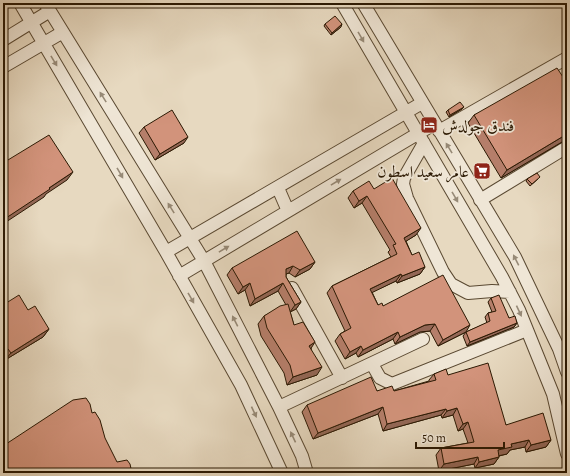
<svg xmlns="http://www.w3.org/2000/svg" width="570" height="476" viewBox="0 0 570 476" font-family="Alegreya,Amiri,serif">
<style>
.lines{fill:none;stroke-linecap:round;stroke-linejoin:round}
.minor-casing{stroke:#5a4932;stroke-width:14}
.minor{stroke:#efe6d6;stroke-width:12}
.wall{fill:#b57e6a;stroke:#2b1903}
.shaded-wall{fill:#936756;stroke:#2b1903}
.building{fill:#d2937b;stroke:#2b1903}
.oneway{fill:#978a77}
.labels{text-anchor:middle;stroke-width:3.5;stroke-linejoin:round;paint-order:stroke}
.poi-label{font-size:16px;fill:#2b1903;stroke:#efe6d6;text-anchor:start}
</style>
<rect width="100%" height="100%" fill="#e7d9c0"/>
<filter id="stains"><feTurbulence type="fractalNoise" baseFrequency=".005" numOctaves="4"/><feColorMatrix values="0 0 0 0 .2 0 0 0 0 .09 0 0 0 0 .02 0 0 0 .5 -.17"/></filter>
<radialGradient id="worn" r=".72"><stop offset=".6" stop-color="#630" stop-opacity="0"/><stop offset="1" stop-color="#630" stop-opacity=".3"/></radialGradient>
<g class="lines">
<g class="minor-casing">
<path id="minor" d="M20,3L166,252L241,385L282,473
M45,3L204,261L279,407L302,456L307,473
M342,3L502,277L519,310L553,394L567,454
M363,3L515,257L559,349L567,372
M3,40L50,11
M3,67L63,32
M439,131L567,58
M424,143L404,178L403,184L407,198L443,272L451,284L468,293L492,291L510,292
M278,188L288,211
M480,200L567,147
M166,252L422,103
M179,276L434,124
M292,288L342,378
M372,364L380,378L392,384L527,330
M279,407L423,339"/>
</g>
<use href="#minor" class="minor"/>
</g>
<path class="wall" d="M325,24L341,27L331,35L324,26Z
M567,79V139L501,178L468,123L474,115Z
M464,107L462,109L449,117L446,112L448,110Z
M144,127L184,143L155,160L139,133Z
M527,179H538L530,186L526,181Z
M374,189L416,235L406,241L412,255L425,267L420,274L397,283L396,281L372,292L378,305L383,306L466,332L438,346L430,331L420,332L395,344L393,339L358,357L356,353L345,359L335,341L340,334L345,331L327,293L332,286L391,257L388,252L390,250L362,203L354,208L348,198L353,191Z
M315,262L310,269L295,277L289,273L286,274V277L301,302L296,309L290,312L294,325L311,348L317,375L287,385L284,373L261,336L258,324L264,316L286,305L278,291L250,306L245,290L238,294L227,275L232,268Z
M491,298L509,318L517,323L514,327L467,346L463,336L466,332L487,323L485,317L488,313L492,312L488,302Z
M3,305L28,310L49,329L43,337L5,360L3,357Z
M434,374L448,375L506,425L551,440L546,447L526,452L525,447L510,450L507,454L499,456V457L494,464L475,468L474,464L439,471L436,455L441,448L468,443L463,429L458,431L453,415L442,418L441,415L383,431L378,414L313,439L302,412L307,405L377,391H394L429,381V380Z"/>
<path class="shaded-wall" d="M8,8L3,14V10Z
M342,24L341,27L331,35L332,33Z
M464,107L462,109L449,117L450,115Z
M567,134V139L501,178L507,170Z
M188,137L184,143L155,160L160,154Z
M73,172L67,180L46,194L44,197L3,224V220L49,188Z
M367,196L362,203L354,208L359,201Z
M421,228L416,235L400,245L404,238Z
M315,262L310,269L295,277L300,270Z
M293,266L289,273L281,276L286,269Z
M425,267L420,274L397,283L402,276Z
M401,274L396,281L365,296L370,289Z
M250,283L245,290L238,294L243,287Z
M283,283L278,291L250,306L255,299Z
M301,302L296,309L290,312L295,305Z
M517,323L514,327L467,346L470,342Z
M435,324L430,331L420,332L395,344L400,337L425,325Z
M470,325L466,332L438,346L443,340Z
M49,329L43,337L5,360L11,353Z
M398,332L393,339L358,357L363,350Z
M315,342L310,350L309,346Z
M361,346L356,353L345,359L350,352Z
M8,349L3,356V352Z
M322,367L317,375L287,385L293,377Z
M383,407L378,414L313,439L318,433Z
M457,408L453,415L442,418L447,411Z
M446,409L441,415L383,431L387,424Z
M468,422L463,429L458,431L463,424Z
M529,440L525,447L510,450L507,454L493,457L498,450L511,444Z
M551,440L546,447L526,452L531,445Z
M478,457L474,464L439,471L444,464Z
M499,457L494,464L475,468L479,462Z"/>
<path class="building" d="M3,3H5L8,8L3,10Z
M335,16L342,24L332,33L325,24Z
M557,68L565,80L567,79V134L507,170L474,115Z
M460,102L464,107L450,115L448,110Z
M172,110L188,137L160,154L144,127Z
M49,135L73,172L49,188L50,189L3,220V163Z
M537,173L540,177L532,184L527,179Z
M392,178L421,228L404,238L412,255L419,252L425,267L402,276L401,274L370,289L378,305L382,303L383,306L443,275L470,325L443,340L435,324L425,325L400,337L398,332L363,350L361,346L350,352L340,334L351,328L332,286L397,254L393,245L396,244L367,196L359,201L353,191L369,181L374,189Z
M297,231L315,262L300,270L293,266L286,269V277L301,302L295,305L283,283L255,299L250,283L243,287L232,268Z
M19,295L28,310L35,306L49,329L11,353L8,349L3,352V305Z
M499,295L509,318L515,316L517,323L470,342L466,332L490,321L488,313L496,311L491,298Z
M288,304L294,325L303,322L315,342L309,346L322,367L293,377L290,365L267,328L264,316L280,306Z
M488,363L506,425L543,413L551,440L531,445L529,440L511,444L512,447L498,450L499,457L479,462L478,457L444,464L441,448L474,442L468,422L463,424L457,408L447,411L446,409L387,424L383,407L318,433L307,405L371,377L377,391L392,386L394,391L436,380L434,374L446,369L448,375Z
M86,398L90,404L92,413L95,412L100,420L105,438L117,462L127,460L130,464L132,473H3V446L73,400Z"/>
<defs><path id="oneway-solid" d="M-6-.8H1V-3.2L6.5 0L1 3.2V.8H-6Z"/></defs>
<g class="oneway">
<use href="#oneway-solid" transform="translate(361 37) rotate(60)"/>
<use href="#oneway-solid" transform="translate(54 61) rotate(59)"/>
<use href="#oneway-solid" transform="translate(103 97) rotate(-122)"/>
<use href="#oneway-solid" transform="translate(449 148) rotate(-121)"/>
<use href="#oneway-solid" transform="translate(120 173) rotate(60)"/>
<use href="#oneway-solid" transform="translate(336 182) rotate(-31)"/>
<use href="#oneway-solid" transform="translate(455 197) rotate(60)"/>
<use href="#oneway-solid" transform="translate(171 208) rotate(-122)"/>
<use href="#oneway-solid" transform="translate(224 249) rotate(-31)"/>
<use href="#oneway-solid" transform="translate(516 260) rotate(-117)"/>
<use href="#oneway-solid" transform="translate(191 298) rotate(60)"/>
<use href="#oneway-solid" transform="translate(519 311) rotate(65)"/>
<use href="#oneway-solid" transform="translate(235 321) rotate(-117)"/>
<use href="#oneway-solid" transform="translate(254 412) rotate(65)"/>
<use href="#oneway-solid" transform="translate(293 437) rotate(-115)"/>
</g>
<defs>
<g id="hotel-square" transform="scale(0.9)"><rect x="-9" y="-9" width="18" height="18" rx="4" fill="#8f2418" stroke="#efe6d6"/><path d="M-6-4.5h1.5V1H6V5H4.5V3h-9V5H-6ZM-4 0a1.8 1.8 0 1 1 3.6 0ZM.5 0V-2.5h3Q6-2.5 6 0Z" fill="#fff"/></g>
<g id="supermarket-square" transform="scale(0.9)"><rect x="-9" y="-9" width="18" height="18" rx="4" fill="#8f2418" stroke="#efe6d6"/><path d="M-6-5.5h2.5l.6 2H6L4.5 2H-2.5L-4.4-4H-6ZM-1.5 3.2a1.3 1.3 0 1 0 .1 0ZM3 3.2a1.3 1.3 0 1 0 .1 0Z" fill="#fff"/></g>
</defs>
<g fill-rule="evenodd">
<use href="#hotel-square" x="429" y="125"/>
<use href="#supermarket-square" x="482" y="171"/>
</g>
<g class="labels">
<g class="poi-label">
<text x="442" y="131">فندق جولدش</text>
<text x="469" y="177" text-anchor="end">عامر سعيد اسطون</text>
</g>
</g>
<rect width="570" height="476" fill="none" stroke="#e7d9c0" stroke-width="16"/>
<rect x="4" y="4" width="562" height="468" fill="none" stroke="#2b1903" stroke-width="2"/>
<rect x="8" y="8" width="554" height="460" fill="none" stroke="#2b1903"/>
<path d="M416 442v6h88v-6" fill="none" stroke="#2b1903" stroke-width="2"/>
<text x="422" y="442" font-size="12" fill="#2b1903" stroke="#efe6d6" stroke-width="3" paint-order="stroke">50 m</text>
<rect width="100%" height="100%" filter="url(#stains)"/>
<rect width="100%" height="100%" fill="url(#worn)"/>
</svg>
